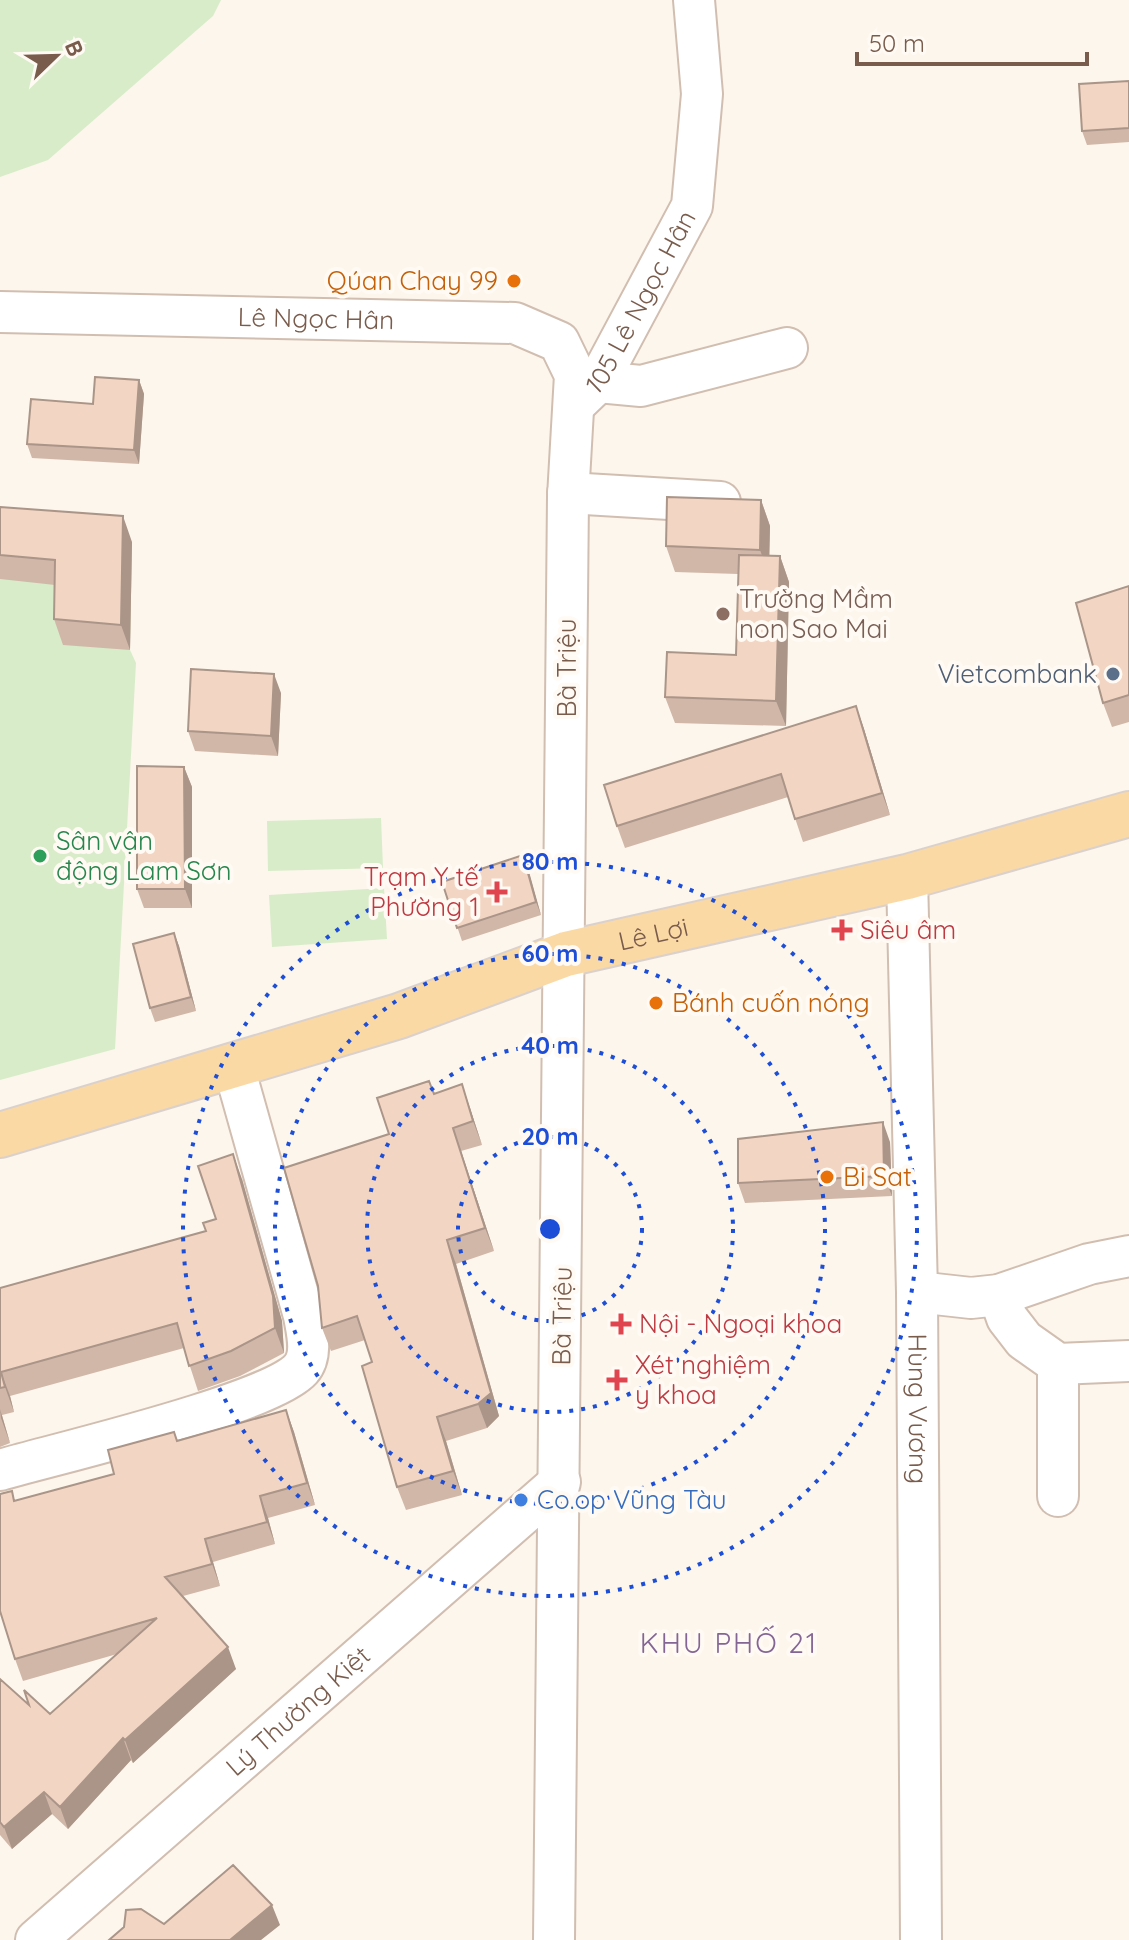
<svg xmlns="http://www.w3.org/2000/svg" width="1129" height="1940" viewBox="0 0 1129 1940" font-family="Quicksand,sans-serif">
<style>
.green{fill:#d8ecc9}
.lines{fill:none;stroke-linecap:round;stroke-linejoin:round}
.minor-casing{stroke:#d1beb0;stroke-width:44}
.major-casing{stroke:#dad1cd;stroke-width:48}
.minor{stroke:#fff;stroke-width:40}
.major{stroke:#fbd9a5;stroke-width:44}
.wall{fill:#d1b7a8}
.shaded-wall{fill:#aa9588}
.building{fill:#f3d5c3;stroke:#aa9588;stroke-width:2}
.ring{fill:none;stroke:#1d4ed8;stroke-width:4;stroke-dasharray:4 8}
.food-dot{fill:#e8710a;stroke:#fffaf3;stroke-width:3}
.education-dot{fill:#8d6e63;stroke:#fffaf3;stroke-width:3}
.service-dot{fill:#5c6f8a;stroke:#fffaf3;stroke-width:3}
.leisure-dot{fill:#2e9e5b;stroke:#fffaf3;stroke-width:3}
.health-dot{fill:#e0444e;stroke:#fffaf3;stroke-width:3}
.shop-dot{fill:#3f7fe0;stroke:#fffaf3;stroke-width:3}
.labels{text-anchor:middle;stroke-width:8;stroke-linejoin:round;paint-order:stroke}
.food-label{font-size:26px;fill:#c56008;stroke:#fffaf3;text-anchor:start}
.street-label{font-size:26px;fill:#7a5c4d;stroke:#fffaf3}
.education-label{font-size:26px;fill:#785e54;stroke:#fffaf3;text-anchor:start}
.service-label{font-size:26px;fill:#4e5e75;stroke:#fffaf3;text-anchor:end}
.leisure-label{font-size:26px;fill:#27864d;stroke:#fffaf3;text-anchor:start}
.health-label{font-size:26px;fill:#be3a42;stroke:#fffaf3;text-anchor:start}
.shop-label{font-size:26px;fill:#366cbe;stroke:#fffaf3;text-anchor:start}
.neighbourhood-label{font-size:28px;letter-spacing:2px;fill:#846695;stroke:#fffaf3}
.centre{fill:#1d4ed8;stroke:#fffaf3;stroke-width:4}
.ring-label{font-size:24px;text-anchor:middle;font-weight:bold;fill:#1d4ed8;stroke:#fffaf3;stroke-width:8;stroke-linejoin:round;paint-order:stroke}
</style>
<rect width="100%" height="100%" fill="#fdf6ec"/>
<path class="green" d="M0,0H221L213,16L48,160L0,177Z
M0,532L132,542L130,650L136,663L115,1049L0,1080Z
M381,818L383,868L268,871L267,821Z
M384,888L387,939L272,947L269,895Z"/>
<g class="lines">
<g class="minor-casing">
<g id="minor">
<path id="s1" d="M0,312L515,323L559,342L575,375L568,497L554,1940"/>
<path d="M598,382L641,386L787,348"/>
<path id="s2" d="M574,405L598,382L692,206L702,94L694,0"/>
<path d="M568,493L720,502"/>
<path id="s3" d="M907,877L917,1292L921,1940"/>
<path d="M917,1292L971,1298L999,1295L1089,1264L1129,1256"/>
<path d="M999,1295L1007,1318L1024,1340L1058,1364L1129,1361"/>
<path d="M1058,1364V1496"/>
<path d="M0,1470C55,1454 270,1404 301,1369C313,1355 307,1333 304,1316L233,1064"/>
<path id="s4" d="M36,1940L560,1482"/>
</g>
</g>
<g class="major-casing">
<g id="major">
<path id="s5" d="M0,1135L399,1016L566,954L907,877L1129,814"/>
</g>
</g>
<use href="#minor" class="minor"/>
<use href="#major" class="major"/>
</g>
<path class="wall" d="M1129,81V142L1087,145L1082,131Z
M139,380L144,394L139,464L32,458L27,444Z
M761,500L770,526L769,556H780L789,582L786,726L675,723L665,697L736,655L738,574L675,572L666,546Z
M0,507L132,542L130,650L63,645L54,619L55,585L0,579Z
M1129,586V722L1112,727L1103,703Z
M281,693L278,756L195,751L188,731Z
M856,706L864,729L890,815L803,842L788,797L625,848L617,826Z
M184,767L192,787V908H144L137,889Z
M523,855L541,915L462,941L442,882Z
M174,933L179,946L196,1011L155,1022L150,1008Z
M434,1093L470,1108L482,1145L461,1151L494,1251L456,1264L499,1416L487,1428L446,1441L462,1495L406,1510L397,1487L372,1362L365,1340L331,1351L322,1328Z
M890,1142L892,1196L745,1203L738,1183Z
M242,1179L282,1321L284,1353L240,1376L198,1391L184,1348L10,1396L14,1412L2,1415L10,1443L0,1447V1288L206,1231L216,1219Z
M286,1410L294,1432L315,1505L268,1518L275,1544L213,1562L220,1586L183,1596L236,1669L133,1763L131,1760L68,1829L52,1814L12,1849L0,1835V1679L29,1705L50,1714L117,1654L23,1681L15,1659V1501L114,1474L174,1432L177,1440Z"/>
<path class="shaded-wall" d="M139,380L144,394L139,464L134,450Z
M761,500L770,526L769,575L760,550Z
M123,516L132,542L130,650L121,625Z
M780,556L789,582L786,726L776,701Z
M274,674L281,693L278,756L271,736Z
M856,706L864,729L890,815L882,793Z
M184,767L192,787V908L185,889Z
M523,855L528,868L541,915L536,902Z
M174,933L179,946L196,1011L191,997Z
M462,1084L470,1108L482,1145L473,1121Z
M883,1122L890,1142L892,1196L884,1176Z
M453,1128L461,1151L494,1251L485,1228Z
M233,1154L242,1179L282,1321L284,1353L275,1328Z
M447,1240L456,1264L499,1416L487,1428L478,1404Z
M1,1372L10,1396L14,1412L5,1387Z
M0,1409L10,1443L1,1418Z
M286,1410L294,1432L315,1505L307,1483Z
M437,1417L446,1441L462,1495L453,1471Z
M260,1496L268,1518L275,1544L267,1522Z
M205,1539L213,1562L220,1586L212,1564Z
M228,1647L236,1669L133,1763L125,1740Z
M123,1738L131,1760L68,1829L60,1807Z
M44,1792L52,1814L12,1849L4,1827Z
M272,1905L280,1925L261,1940H230Z"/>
<path class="building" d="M1129,81V128L1082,131L1079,84Z
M95,377L139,380L134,450L27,444L31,399L93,404Z
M667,497L761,500L760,550L666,546Z
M0,507L123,516L121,625L54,619L55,560L0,555Z
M739,555L780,556L776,701L665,697L667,652L736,655Z
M1129,586V695L1103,703L1076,603Z
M191,669L274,674L271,736L188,731Z
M856,706L882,793L795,819L781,774L617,826L604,785Z
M137,766L184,767L185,889H137Z
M523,855L536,902L457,928L442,882Z
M174,933L191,997L150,1008L133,944Z
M429,1081L434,1094L462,1084L473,1121L453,1128L485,1228L447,1240L491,1393L478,1404L437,1417L453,1471L397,1487L362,1366L372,1362L357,1316L322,1328L318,1286L284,1168L389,1134L377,1098Z
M883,1122L884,1176L738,1183V1139Z
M233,1154L273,1296L275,1328L231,1351L189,1366L177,1323L1,1372L5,1387L0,1388V1288L206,1231L203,1223L216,1219L198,1166Z
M286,1410L307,1483L260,1496L267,1522L205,1539L212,1564L165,1577L228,1647L125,1740L123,1738L60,1807L44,1792L4,1827L0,1822V1679L29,1705L24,1690L50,1714L157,1618L15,1659L0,1611V1494L12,1491L14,1501L114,1474L108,1450L174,1432L177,1441Z
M233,1865L272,1905L230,1940H109L124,1927L126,1910L141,1909L164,1924Z"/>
<g class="ring">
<circle cx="550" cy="1229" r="92"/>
<circle cx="550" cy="1229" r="183"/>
<circle cx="550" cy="1229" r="275"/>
<circle cx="550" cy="1229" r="367"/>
</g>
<g class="food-dot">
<circle cx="514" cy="281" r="8"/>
<circle cx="656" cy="1003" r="8"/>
<circle cx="827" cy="1177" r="8"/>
</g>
<circle class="education-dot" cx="723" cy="614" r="8"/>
<circle class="service-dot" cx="1113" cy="674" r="8"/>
<circle class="leisure-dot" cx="40" cy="856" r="8"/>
<g class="health-dot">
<path d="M493 880h8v8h8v8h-8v8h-8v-8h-8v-8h8z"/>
<path d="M838 918h8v8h8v8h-8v8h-8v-8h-8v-8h8z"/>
<path d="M617 1312h8v8h8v8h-8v8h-8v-8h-8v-8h8z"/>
<path d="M613 1368h8v8h8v8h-8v8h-8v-8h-8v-8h8z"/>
</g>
<circle class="shop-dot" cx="521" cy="1500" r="8"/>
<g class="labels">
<g class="food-label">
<text x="498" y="290" text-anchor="end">Qúan Chay 99</text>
<text x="672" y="1012">Bánh cuốn nóng</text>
<text x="843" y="1186">Bi Sat</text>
</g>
<g class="street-label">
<text dy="9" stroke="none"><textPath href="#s2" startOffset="124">105 Lê Ngọc Hân</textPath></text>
<text dy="9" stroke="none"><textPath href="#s1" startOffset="316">Lê Ngọc Hân</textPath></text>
<text transform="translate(567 668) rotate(-90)" y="9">Bà Triệu</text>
<text dy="9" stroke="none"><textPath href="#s5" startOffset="684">Lê Lợi</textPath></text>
<text transform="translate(562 1316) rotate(-89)" y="9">Bà Triệu</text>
<text dy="9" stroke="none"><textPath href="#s3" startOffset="532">Hùng Vương</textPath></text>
<text dy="9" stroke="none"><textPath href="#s4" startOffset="348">Lý Thường Kiệt</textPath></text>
</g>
<g class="education-label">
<text x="739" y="608">Trường Mầm<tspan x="739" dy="30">non Sao Mai</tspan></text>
</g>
<g class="service-label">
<text x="1097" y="683">Vietcombank</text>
</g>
<g class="leisure-label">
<text x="56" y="850">Sân vận<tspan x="56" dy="30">động Lam Sơn</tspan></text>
</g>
<g class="health-label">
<text x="479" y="886" text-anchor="end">Trạm Y tế<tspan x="479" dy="30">Phường 1</tspan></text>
<text x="860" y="939">Siêu âm</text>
<text x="639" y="1333">Nội - Ngoại khoa</text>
<text x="635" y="1374">Xét nghiệm<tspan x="635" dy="30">y khoa</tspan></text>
</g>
<g class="shop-label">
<text x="537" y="1509">Co.op Vũng Tàu</text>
</g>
<g class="neighbourhood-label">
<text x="729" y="1653">KHU PHỐ 21</text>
</g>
</g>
<circle cx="550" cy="1229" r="12" class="centre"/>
<g class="ring-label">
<text x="550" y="870">80 m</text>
<text x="550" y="962">60 m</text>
<text x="550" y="1054">40 m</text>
<text x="550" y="1145">20 m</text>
</g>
<g transform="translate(56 56) rotate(67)" stroke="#fffaf3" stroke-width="6" paint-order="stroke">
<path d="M0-6L14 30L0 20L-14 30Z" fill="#7a5c4d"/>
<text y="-12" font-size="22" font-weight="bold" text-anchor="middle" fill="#7a5c4d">B</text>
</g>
<path d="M857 52v12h230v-12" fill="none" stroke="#7a5c4d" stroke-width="4"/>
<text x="869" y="52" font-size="24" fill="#7a5c4d" stroke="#fffaf3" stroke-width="6" paint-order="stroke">50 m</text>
</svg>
